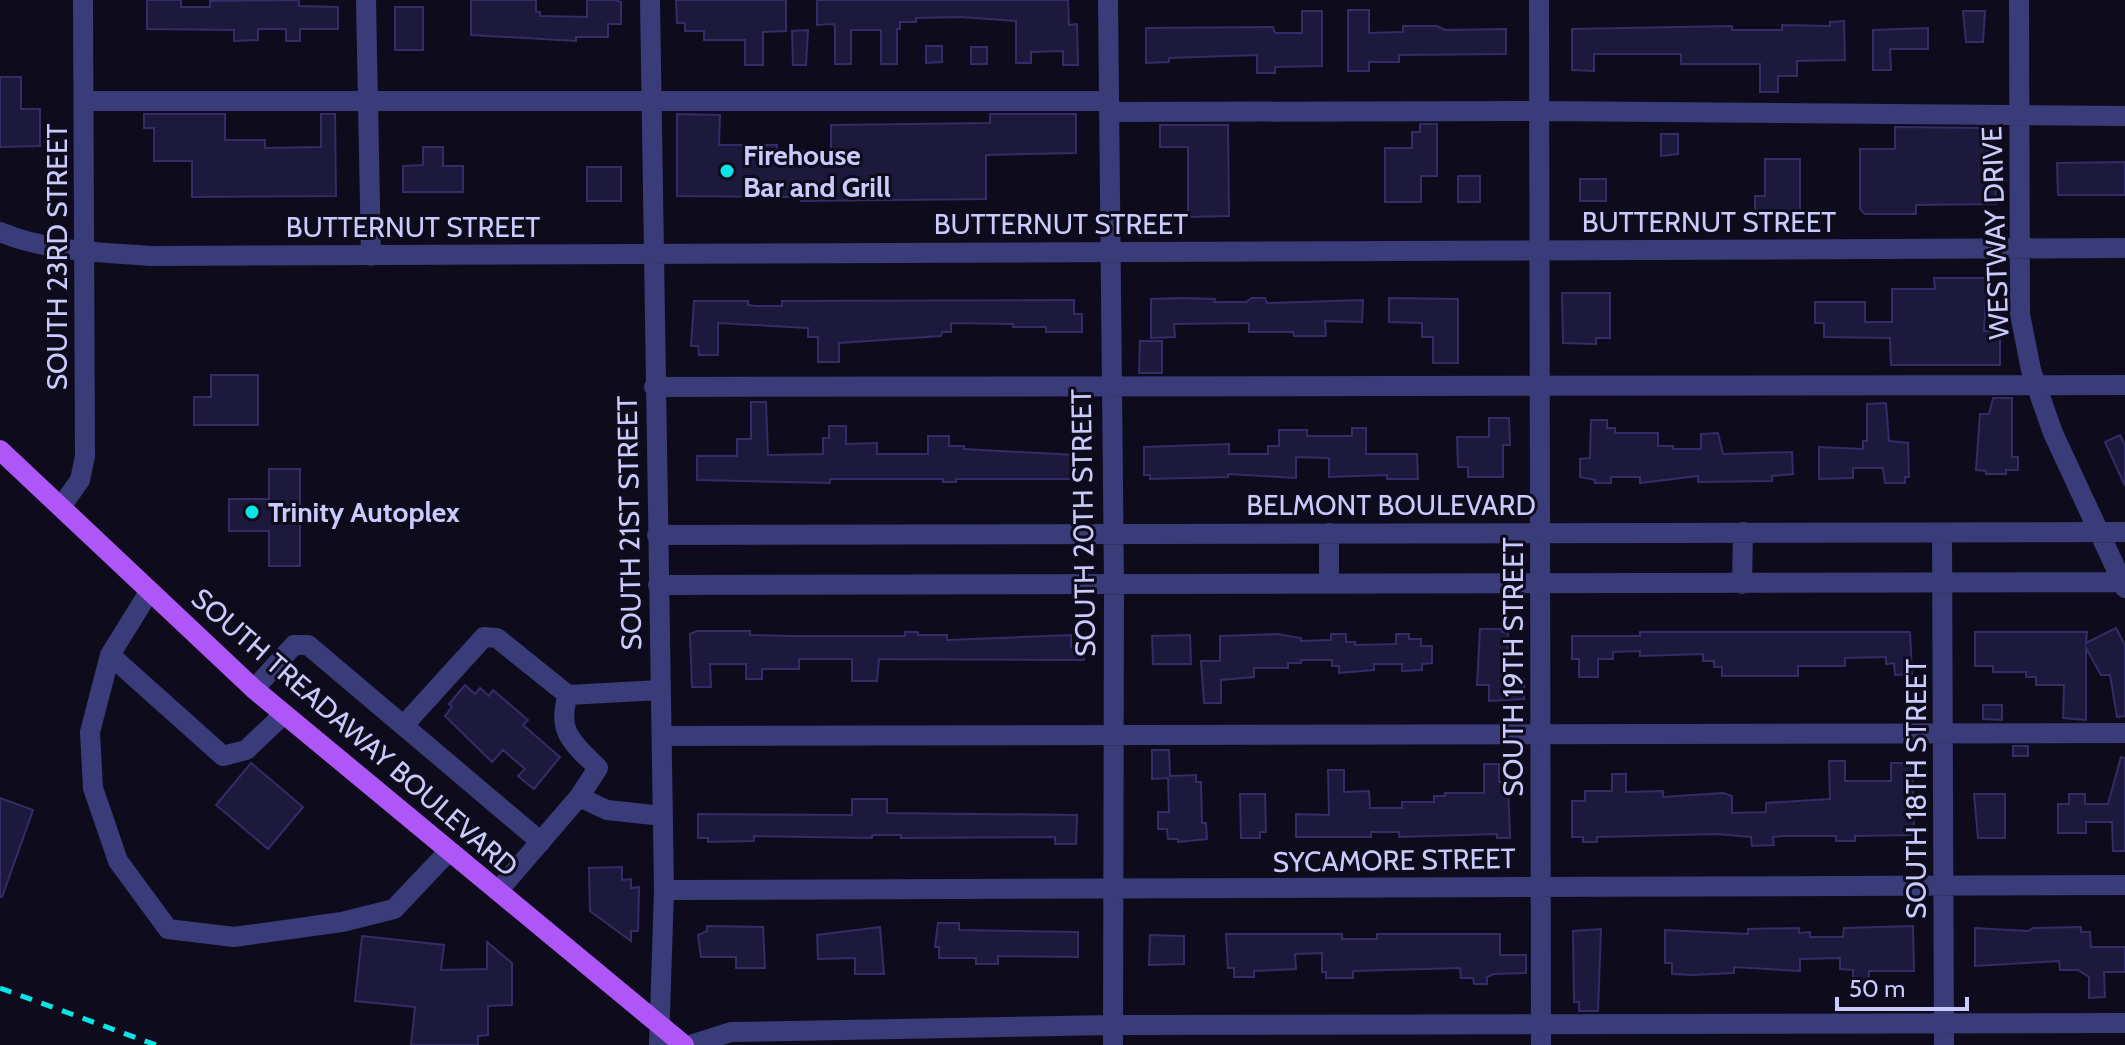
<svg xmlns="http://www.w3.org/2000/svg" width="2125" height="1045" viewBox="0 0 2125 1045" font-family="Cabin,sans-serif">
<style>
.building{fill:#1d193c;stroke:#332c67;stroke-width:2}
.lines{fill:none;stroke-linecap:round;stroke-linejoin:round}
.minor{stroke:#393c79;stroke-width:20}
.major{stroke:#ae56f7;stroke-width:20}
.rail{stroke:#0ce3e7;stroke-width:5;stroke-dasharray:12 10;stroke-linecap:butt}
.poi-dot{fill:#0ce3e7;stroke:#0e0c1c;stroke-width:3}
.labels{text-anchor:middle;stroke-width:6;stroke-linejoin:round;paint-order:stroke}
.poi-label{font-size:28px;font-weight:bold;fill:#cbcafc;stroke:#0e0c1c;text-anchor:start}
.street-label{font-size:28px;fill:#cbcafc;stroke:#0e0c1c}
</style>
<rect width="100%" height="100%" fill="#0e0c1c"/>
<path class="building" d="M147,0H181V7H210V1L299,0V6L338,7V29H300V41H286V29H258V40L234,41V30L147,29Z
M471,0H536V12H540V16L587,17V0H615L621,2V24H608V37H576V41L471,35Z
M676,0H786V31L763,32V65H745V40H704V31H685V23H677Z
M817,0H1068L1069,25L1077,24L1078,65H1063V51L1031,52V63H1016V21L961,17L916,18V22H900V29H897V64H881V30H851V64H835V28L834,24L817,25Z
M395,7H423V50H395Z
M1348,10H1369V33L1403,32V26H1437L1445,30L1506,29V54L1399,55V62H1369V71H1348Z
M1302,11H1322V66L1275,67V73H1257V55L1169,58V62L1146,63V28L1273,27L1275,33H1302Z
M1963,11H1985L1983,42H1966Z
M1844,21L1845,60L1797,61V76H1778V92H1760V64H1681V54H1594V71L1572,70V29L1732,26V30H1782V25L1830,26V22Z
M1928,28V49H1890L1891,70H1873V30Z
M808,30L806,65H793L792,31Z
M926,46H942V62L926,63Z
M971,47H987V64H971Z
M0,77H21V109H40V146L0,147Z
M144,114H225V140H265V148L321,147V114H335L336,196L192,197V161H154V128H144Z
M677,114L720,115L719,145H777V151H831V125L990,123V114H1076V153L986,155V199L801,201V197L677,196Z
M1420,124H1437V176H1421V202H1385V148H1412V132H1420Z
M1160,125H1228L1229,216L1188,217V147H1160Z
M1895,127L1988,128L1989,170H1995L1996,204L1916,205V214H1865L1860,209V149H1895Z
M1661,134H1678V154L1661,156Z
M423,147H443V166H463V192H403V166L423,165Z
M1765,159H1800V212H1755V196H1765Z
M2125,162V195H2058L2057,163Z
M587,167H621V201H587Z
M1458,176H1480V202H1458Z
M1580,179H1606V201H1580Z
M1934,278H1987L1984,331H2000V365H1891L1890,338L1824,337V323H1815V302H1865V322H1892V289H1935Z
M1562,293H1610V338H1596V344L1563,343Z
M1183,298L1215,299L1214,302H1246L1252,298H1265L1267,303L1363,300L1362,322L1325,321L1326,336H1294L1293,332H1249V323L1174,324L1175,337L1151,338V299Z
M1389,298L1458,299V363H1433V337H1422V323L1389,322Z
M1074,300V314H1082V332H1046V327H1013V324L951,323V332H942L941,336L839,343V362H818V337H808V328L718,323V355H699L698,346H691L694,301H748V305L755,306H782V301Z
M1140,341H1162V373H1139Z
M211,375H258V425H194V397H211Z
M1993,398H2012V457H2018V470H2006V474H1986V471L1976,470L1980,414H1989Z
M751,402H766L768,455L823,454V438H829V426H846V444L877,443V454H928V436H949V446H964V449L1075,455V479H956V482H943V479H830V483L697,480V456H737V439H751Z
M1886,403L1889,441L1908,443L1909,477H1905V483H1885L1883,468H1853V478L1819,479V447L1863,449V441H1867V404Z
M1489,418H1509L1510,445H1503V477H1468V467H1458L1457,437H1489Z
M1591,420H1607V428H1615V433H1658V446H1673V449H1701V434L1718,433L1723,454L1792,452L1793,474L1772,476V481L1698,482V476L1640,483V477H1611V483H1595V480L1580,477V459L1590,458Z
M1352,428H1366V454H1417L1418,479H1387V475L1329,477V458L1296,457V478L1228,474V477L1150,479V475H1144V447L1229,444V454H1268V446H1279V430H1307V436H1352Z
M2120,435L2125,445V486L2105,442Z
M269,469H300V566H269V531H229V499H269Z
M2116,628L2125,645V716L2117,717L2110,675H2101L2086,648V720L2063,718L2064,685H2036V677H2026V672H1993V666H1975V632H2087L2086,643Z
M1480,629H1502V632H1508L1507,680L1524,679V699L1489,701V685H1477Z
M697,631H750V635L791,636H905V632H918V635H947V640L1071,635V647L1084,646V660L879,659L877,681H852V659H799V669H762V679H746V664H710L711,687H692L690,634Z
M1640,632H1910L1912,674L1895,675L1894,663L1886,664V657L1845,658V666H1798V676H1722V667H1714V661H1703V654L1640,656V651L1613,652V659H1598V677H1579V659H1572V636H1640Z
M1277,634L1301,638V641L1331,640V634H1346V642H1355V645L1396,644V634H1409V639H1421V646H1432V663L1422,664V670L1402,671V664H1374V670L1339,673V666H1332V660H1301V663H1288V668H1254V677L1221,680V703H1204L1201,661H1220V636Z
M1190,635L1191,664H1153L1152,636Z
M465,685L475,694L480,688L489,696L493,690L528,720L523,725L560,757L534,789L518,776L525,769L503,750L492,762L445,716L452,707L449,704Z
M1983,705H2002V720L1983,719Z
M2013,746H2028V756H2013Z
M1152,750H1169L1170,776L1196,775V782H1201L1202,823H1206L1207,839L1178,842V839H1168L1167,829H1158V812H1169L1168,778L1152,779Z
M2121,757L2125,758V851H2113L2112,822H2086V833H2058V804H2069V794H2085V804H2108Z
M1829,761H1845V781H1891V763H1912L1914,835L1855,836V841H1836V836H1782L1773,837L1774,845L1752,846L1751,837L1717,834L1597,837V842H1583V837H1572V801H1585V791H1612V774H1626V792L1663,791V797L1723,793L1732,796V813L1766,812V803L1830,799Z
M251,763L303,807L268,849L216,805Z
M1484,764H1499V782H1508L1510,838H1497V834L1399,837V832H1371V837H1296V814L1329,815L1328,770H1344V792L1369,791L1370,808H1402V802H1434V796H1445V793H1484Z
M1240,794H1265L1266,832H1260V838H1241Z
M1974,794H2005V838H1978Z
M0,798L33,810L2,897H0Z
M852,799H887V813L1077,815L1076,844H1055V837L901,838V835H872V838L754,836V841L708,842V838H698V814L852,815Z
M622,867V880L631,879V888L639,887L638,931H631V941L590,911L589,868Z
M938,923H959V930L1078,932V957L998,956V964H976V958H939V947H935Z
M707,926L763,927L765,968H736V957H701L698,935L707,931Z
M1913,926L1914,971H1869V981H1853V970L1840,969V958L1800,959V971L1734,967V973L1692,975L1672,974V963H1665V930L1748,934V929L1799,928V933L1810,932V937H1843L1844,928Z
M880,927L884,974H855V958L818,959L817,935Z
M2081,927V932H2090L2091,947H2125V972H2104L2105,997L2089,998V977L2078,970H2060L2059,961L1975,966V928L2028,931L2033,928Z
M1601,929L1598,1011H1579V1002H1574L1573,931Z
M1226,934H1342V939H1377V934H1500V955H1526V973L1494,974L1487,977V984H1474L1473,978H1461L1460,968L1353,971V978H1326V972H1322V953L1295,954L1296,969L1254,971V977H1234V968H1228Z
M1150,935L1184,936V964L1149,965Z
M362,936L444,945L441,970L487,969V942L512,963V1005L488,1006V1035L478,1036V1045H411L415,1007L355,1001Z"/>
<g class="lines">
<path class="minor" d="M366,0L371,256
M650,0L664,890L659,1045
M1108,0L1114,584L1113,1045
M1539,0L1541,1045
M2019,0L2020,314L2031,370L2053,433L2125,588
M85,101H1109
M1109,112L1539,111L2125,116
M0,232C48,252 101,252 152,256L2125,248
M654,387L2125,385
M61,507L80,480L85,456L83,0
M1329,533V584
M1942,533L1944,1045
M657,535L2125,532
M1742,584L1743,532
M658,585L2125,582
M149,592L110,655L90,732L93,788L118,861L168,929L234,937L342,922L394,909L449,851
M110,655L223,756L246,750L284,714
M254,689L294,645H308L541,842
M404,725L484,637L497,638L568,695
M662,736C1149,737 1637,730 2125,733
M579,797L598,768C573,743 556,732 568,695L660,690
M664,890L2125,885
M498,891L579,797L607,810L663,816
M690,1045L731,1032L1113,1025L2125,1023"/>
<path class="major" d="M0,450L254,689L684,1045"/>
<path class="rail" d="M0,988L156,1045"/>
</g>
<g class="poi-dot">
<circle cx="727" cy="171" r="8"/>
<circle cx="252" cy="512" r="8"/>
</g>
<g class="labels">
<g class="poi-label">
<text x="743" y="165">Firehouse<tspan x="743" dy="32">Bar and Grill</tspan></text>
<text x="268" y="522">Trinity Autoplex</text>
</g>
<g class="street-label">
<text x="1709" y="232">BUTTERNUT STREET</text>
<text x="1061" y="234">BUTTERNUT STREET</text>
<text x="413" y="237">BUTTERNUT STREET</text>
<text transform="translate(1995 233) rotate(-92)" y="10">WESTWAY DRIVE</text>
<text transform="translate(57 257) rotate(-90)" y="10">SOUTH 23RD STREET</text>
<text x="1391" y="515">BELMONT BOULEVARD</text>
<text transform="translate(629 523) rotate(-91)" y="10">SOUTH 21ST STREET</text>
<text transform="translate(1083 523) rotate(-91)" y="10">SOUTH 20TH STREET</text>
<text transform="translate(1513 667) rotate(-90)" y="10">SOUTH 19TH STREET</text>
<text transform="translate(355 732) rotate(41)" y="10">SOUTH TREADAWAY BOULEVARD</text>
<text transform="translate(1916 789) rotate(-90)" y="10">SOUTH 18TH STREET</text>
<text transform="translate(1394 860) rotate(-1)" y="10">SYCAMORE STREET</text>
</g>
</g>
<path d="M1837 997v12h130v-12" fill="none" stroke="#cbcafc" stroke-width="4"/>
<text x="1849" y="997" font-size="24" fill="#cbcafc" stroke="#0e0c1c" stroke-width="6" paint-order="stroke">50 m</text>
</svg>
